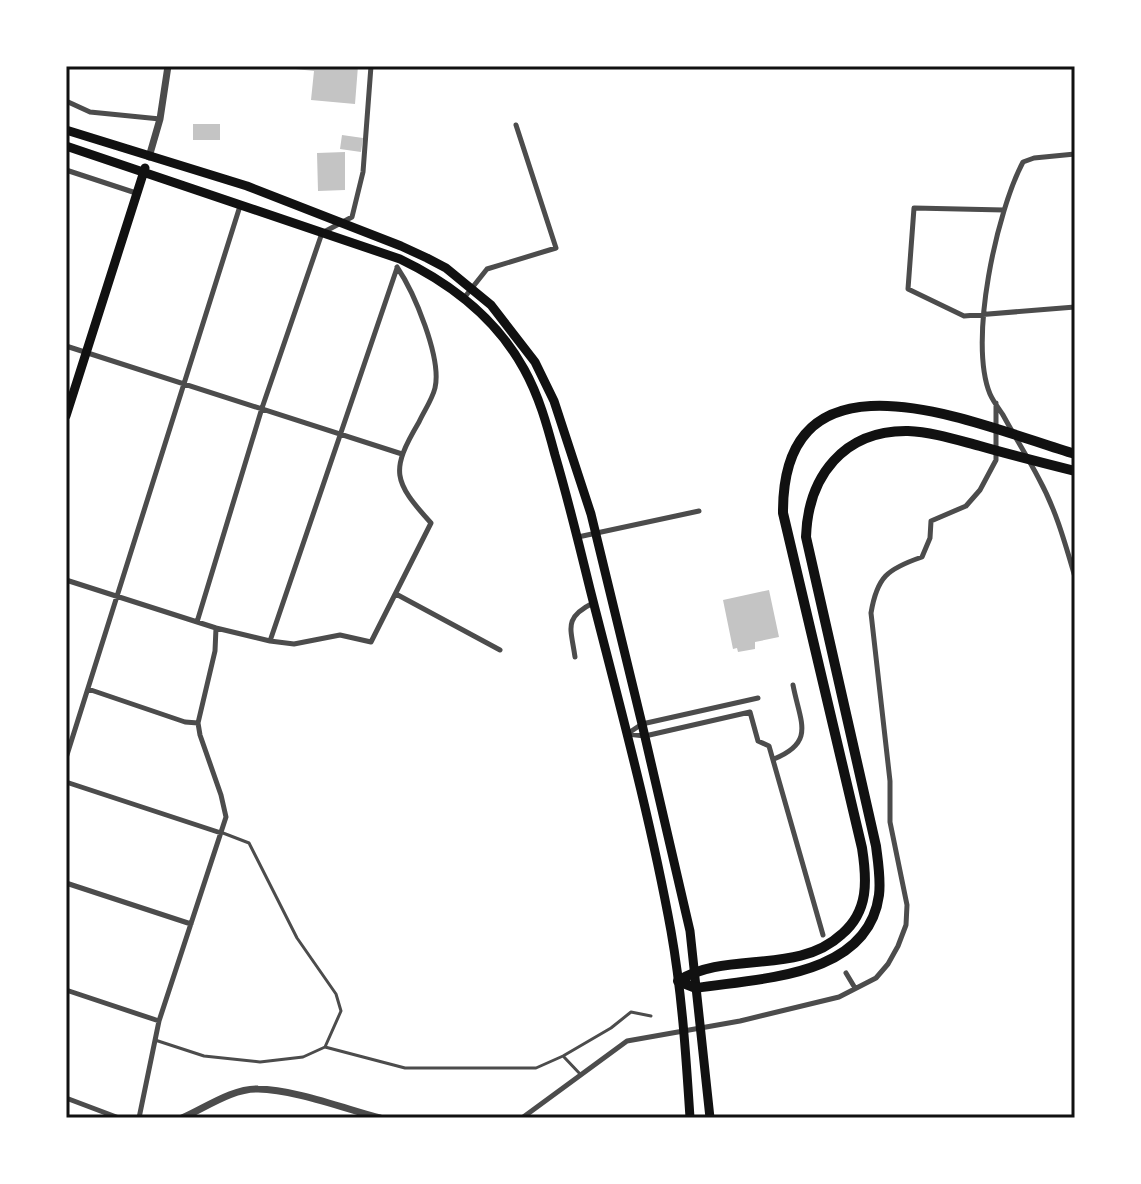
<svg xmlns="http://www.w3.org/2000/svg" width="1141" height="1184" viewBox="0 0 1141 1184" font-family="'Sofia Sans Condensed',sans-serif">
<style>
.building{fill:#c4c4c4}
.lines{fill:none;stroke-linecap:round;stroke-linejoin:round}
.service{stroke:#4c4c4c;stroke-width:3}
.minor{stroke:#4c4c4c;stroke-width:5}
.tertiary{stroke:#4c4c4c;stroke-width:7}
.trunk{stroke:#111;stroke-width:9}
.motorway{stroke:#111;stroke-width:10}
.neatline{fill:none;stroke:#111;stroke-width:3}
</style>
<rect width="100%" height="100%" fill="#fff"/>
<path class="building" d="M286,66H358L355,104L311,100L314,71L286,68Z
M193,124H220V140H193Z
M342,135L363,138L361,152L340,149Z
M345,152V190L318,191L317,153Z
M769,590L779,637L755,642V649L738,652L737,648L733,649L723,600Z"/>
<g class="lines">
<path class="service" d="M223,833L249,843L297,938L336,994L341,1011L325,1047
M155,1040L204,1056L260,1062L303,1057L325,1047L405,1068H536L563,1056L611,1028L631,1012L651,1016
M564,1057L581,1075"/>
<path class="minor" d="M66,101L90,112L160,119
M1075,154L1034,158L1023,162C997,211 968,341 990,394C993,401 999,409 1003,415C1015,437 1028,458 1039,479C1056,510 1065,543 1075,577
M66,170L136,193
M1004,210L914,208L908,289L964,316L1075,307
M464,298L487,269L556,248L516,125
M66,346L402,454
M578,537L699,511
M66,580L216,628L270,641L294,644L340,635L371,642L431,523C393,481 390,471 419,422C424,411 432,400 435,388C442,358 414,292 397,267
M396,594L500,650
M197,622L262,408L322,233L352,217L363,172L371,66
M270,641L397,268
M575,657C571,628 563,618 593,603
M88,689L185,722L198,723
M758,698L642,724L627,734L645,736L750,712L758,741L769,746L823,935
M66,758L240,206
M774,759C816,742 800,722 793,685
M66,782L221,833
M66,883L191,924
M846,973L855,988
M66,990L159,1021
M66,1098L119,1118
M139,1118L159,1021L226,817L221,795L200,735L198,723L215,651L216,628
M522,1118L627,1041L740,1021L839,997L876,978L888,964L898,946L906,925L907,905L890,822V781L871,613C877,577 887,569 922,557L930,538L931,521L966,506L980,490L996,460V403"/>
<path class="tertiary" d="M149,157L160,119L168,66
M182,1118C205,1108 233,1088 258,1089C292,1089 346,1109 380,1118"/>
<path class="trunk" d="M66,130L247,186L401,246L427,258L446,268L491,305L535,362L554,401L591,514L642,724L690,931L710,1118
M66,146L400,259C452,284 496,318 524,369C539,396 547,425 555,455C568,499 579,544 590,589C619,703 650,816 671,931C682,993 686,1056 690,1118
M66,416L145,168"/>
<path class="motorway" d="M678,981C727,950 797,976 842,934C869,911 867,880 862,848L783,513C782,335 980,426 1075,454
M678,981L696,988C759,978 868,978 879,895C881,879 878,862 876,846L806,537C808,476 844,430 908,431C932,432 957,440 980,446C1011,455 1043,463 1075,471"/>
</g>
<rect width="1141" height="1184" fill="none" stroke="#ffffff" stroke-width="136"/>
<rect x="68" y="68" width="1005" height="1048" class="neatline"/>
</svg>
